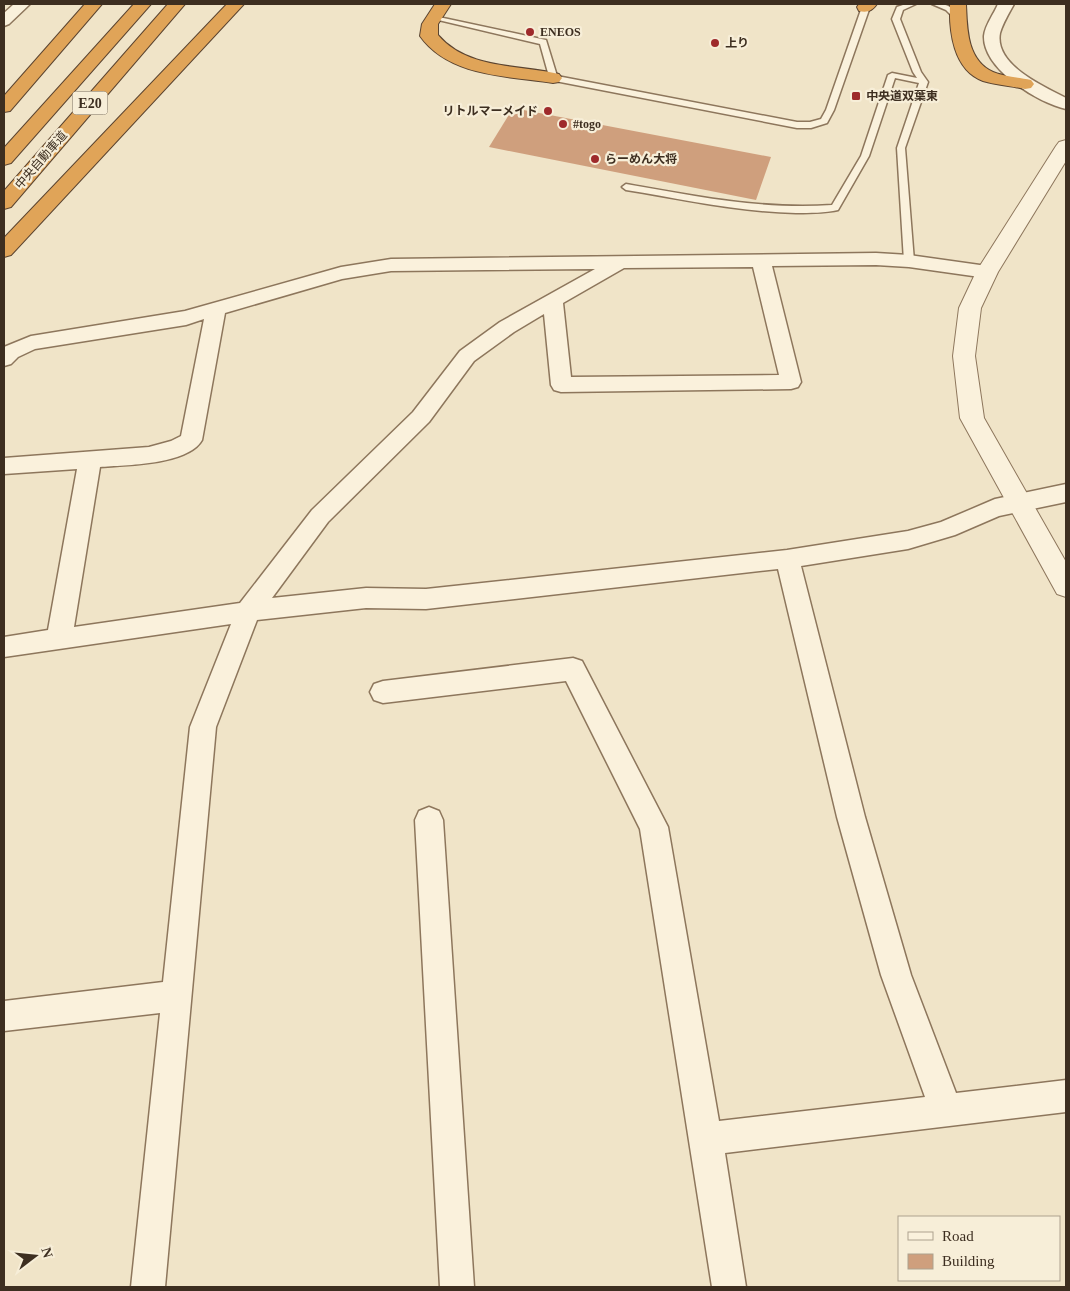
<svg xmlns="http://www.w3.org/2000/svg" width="1070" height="1291" viewBox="0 0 1070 1291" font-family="'Times New Roman','Noto Sans JP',serif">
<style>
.building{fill:#cf9f7d}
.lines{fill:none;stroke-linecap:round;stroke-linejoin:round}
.service-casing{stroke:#8d765c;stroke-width:3}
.minor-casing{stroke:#8d765c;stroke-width:3}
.tertiary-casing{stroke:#8d765c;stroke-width:2}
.motorway-casing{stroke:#5b4430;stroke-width:2}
.service{fill:#faf1dc;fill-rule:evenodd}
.minor{fill:#faf1dc;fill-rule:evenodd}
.tertiary{fill:#faf1dc;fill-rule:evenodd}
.motorway{fill:#e0a458;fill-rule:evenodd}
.poi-dot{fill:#9e2a2b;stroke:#f7eed8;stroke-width:2}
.labels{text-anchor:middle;stroke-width:4.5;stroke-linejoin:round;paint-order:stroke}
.far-poi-label{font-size:12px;font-weight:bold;fill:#3d2e20;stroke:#f7eed8;text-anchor:start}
.far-street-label{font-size:12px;fill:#3d2e20;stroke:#f7eed8}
.shield{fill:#f7eed8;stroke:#756857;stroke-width:1}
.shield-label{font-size:14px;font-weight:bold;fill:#3d2e20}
</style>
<rect width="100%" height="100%" fill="#f0e4c8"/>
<path class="building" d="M513,108L771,157L756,200L489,147Z"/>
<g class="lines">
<g class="service-casing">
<path id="service" d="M863,4H871L834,110L827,123L811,128H797L550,80L540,44L430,18L434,16L546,40L557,76L797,122H810L821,119L826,110Z
M906,4H916L903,10L900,19L921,72L928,82L905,148L914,261L912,263H906L904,261L897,148L919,83L895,78L869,156L838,210C825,213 810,213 796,213C739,212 682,199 626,190L622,187L626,184C695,196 762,210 832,205L861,156L888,75L892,73L917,78L913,72L892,19L897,7Z
M932,4C946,3 953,7 962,17L955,19L946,10Z"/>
</g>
<g class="minor-casing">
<path id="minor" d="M14,4H30L9,24L4,26V13Z
M998,4H1014C1009,13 1003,23 1000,33C994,65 1043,86 1066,98V109C1038,103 983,69 984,36C985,25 994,14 998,4Z
M876,253L909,255L987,266L994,268L997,272L994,276L987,278L909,267L876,265L772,266L801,382L798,387L791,389L561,392L554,390L551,385L544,314L514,332L474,361L429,422L328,522L272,598L366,588L426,589L787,550L908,531L941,522L995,499L1066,484V502L999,516L955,535L908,549L801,566L865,817L911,975L956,1093L1066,1080V1112L725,1153L746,1287H712L640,829L566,681L383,703L374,700L370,692L374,684L383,681L573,658L582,661L668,827L719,1121L925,1097L881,975L837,817L778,569L426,609L366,608L257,620L216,727L165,1287H131L160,1013L4,1031V1001L163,982L190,727L231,624L4,657V637L48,630L77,469L4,474V458L149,447L171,441L181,436L204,319L186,325L35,349L18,357L11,364L4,366V347L31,336L185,311L341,267L391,259ZM753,267L779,375L571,377L563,303L624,268ZM595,269L500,322L460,351L413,412L312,510L240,603L74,627L100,467C125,465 188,465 202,440L225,313L342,279L391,271Z
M429,807L439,811L443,820L474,1287H440L415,820L419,811Z"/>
</g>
<g class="tertiary-casing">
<path id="tertiary" d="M1066,140V161L998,272L981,308L975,356L984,418L1066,562V597L1057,594L960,418L953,356L959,308L976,272L1056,146L1059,142Z"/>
</g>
<g class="motorway-casing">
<path id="motorway" d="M85,4H102L10,111L4,112V96Z
M134,4H151L11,163L4,165V148Z
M168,4H185L11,207L4,209V191Z
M227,4H244L11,255L4,257V238Z
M435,4H451L438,24V35C468,70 518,64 559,74L562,78L559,82L553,83C508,76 449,77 420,36L422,24Z
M859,4H877C872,11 867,13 859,11L857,7Z
M950,4H966C967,29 967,60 993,72C1004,77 1019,77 1031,80L1034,84L1031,88L1025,89C1011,86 997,85 983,81C953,70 949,31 950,4Z"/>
</g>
<use href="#service" class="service"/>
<use href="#minor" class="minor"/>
<use href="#tertiary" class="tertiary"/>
<use href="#motorway" class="motorway"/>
</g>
<g class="poi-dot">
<circle cx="530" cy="32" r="5"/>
<circle cx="715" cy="43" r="5"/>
<rect x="851" y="91" width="10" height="10" rx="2.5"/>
<circle cx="548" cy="111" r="5"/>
<circle cx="563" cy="124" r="5"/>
<circle cx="595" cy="159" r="5"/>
</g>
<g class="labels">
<g class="far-poi-label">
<text x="540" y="36">ENEOS</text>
<text x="725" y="47">上り</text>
<text x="866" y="100">中央道双葉東</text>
<text x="538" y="115" text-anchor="end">リトルマーメイド</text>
<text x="573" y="128">#togo</text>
<text x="605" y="163">らーめん大将</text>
</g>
<g class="far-street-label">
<text transform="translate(41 160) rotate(-49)" y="4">中央自動車道</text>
</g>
<rect class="shield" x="72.5" y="91.5" width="35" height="23" rx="4"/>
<g class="shield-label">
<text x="90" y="108">E20</text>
</g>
</g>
<rect width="1070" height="1291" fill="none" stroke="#3d2e20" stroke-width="10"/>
<rect x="898" y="1216" width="162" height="65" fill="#f7eed8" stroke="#ada18e"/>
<rect x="908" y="1232" width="25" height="8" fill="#faf1dc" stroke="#ada18e"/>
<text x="942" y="1241" font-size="15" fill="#3d2e20">Road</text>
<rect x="908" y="1254" width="25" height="15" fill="#cf9f7d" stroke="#ada18e"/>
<text x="942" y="1266" font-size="15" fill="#3d2e20">Building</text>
<g transform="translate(35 1256) rotate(74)" stroke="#f7eed8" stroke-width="4" paint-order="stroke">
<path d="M0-4L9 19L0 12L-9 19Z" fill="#3d2e20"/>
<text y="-8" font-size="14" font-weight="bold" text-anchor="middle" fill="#3d2e20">N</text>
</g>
</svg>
